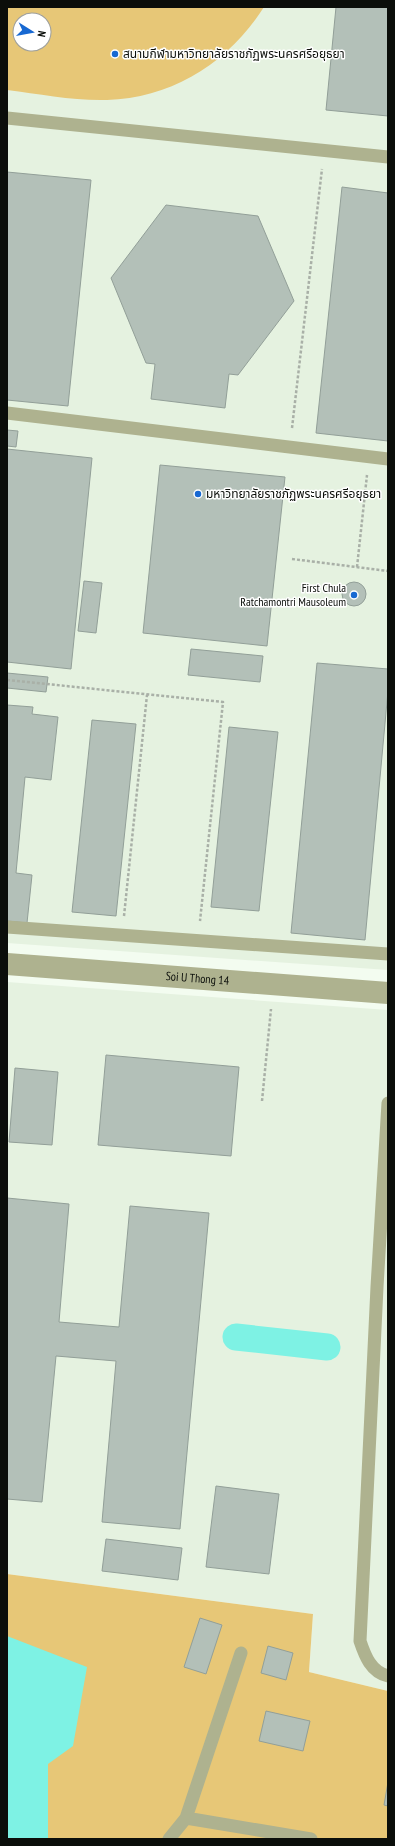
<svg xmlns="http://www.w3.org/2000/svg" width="395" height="1846" viewBox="0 0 395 1846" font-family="'PT Sans Narrow','Noto Sans Thai',sans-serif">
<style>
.built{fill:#e5f2e0;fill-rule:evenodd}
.green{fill:#e7c777;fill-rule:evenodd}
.water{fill:#7ef2e4}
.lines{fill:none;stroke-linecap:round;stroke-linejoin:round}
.canal{stroke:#7ef2e4;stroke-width:27}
.building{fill:#b3c0b8;stroke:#929f98}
.path{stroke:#a9b0a7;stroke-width:2.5;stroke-dasharray:3 2;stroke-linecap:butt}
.service{stroke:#aeb28f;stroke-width:13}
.minor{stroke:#aeb28f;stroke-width:22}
.poi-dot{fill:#1768d2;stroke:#fff;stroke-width:1.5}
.labels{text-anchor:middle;stroke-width:3;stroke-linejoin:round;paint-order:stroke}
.poi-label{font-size:12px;fill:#0b0e0a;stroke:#fff;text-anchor:start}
.street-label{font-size:12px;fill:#0b0e0a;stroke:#fff}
</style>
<rect width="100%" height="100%" fill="#f3fcf0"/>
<path class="built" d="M7,7H388V970L7,943ZM20,20H44V44H20Z
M7,982L388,1010V1691L309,1672L313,1614L7,1574Z"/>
<path class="green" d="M7,7H264C229,62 173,98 107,100C74,101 40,94 7,90ZM20,20H44V44H20Z
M7,1574L313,1614L309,1672L388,1691V1839H7Z"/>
<path class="water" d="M7,1636L87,1667L73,1746L48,1764V1839H7Z"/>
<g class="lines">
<path class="canal" d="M236,1337L327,1347"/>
</g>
<path class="building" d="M336,7H388V116L326,110Z
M7,172L91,180L68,406L7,400Z
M342,187L388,193V441L316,433Z
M166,205L258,216L294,301L238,375L229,374L225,408L151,399L155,364L146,363L111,278Z
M7,430L18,431L16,447L7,446Z
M7,449L92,458L71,669L7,662Z
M160,465L285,477L267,646L143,633Z
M84,581L102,583L96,633L78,631Z
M342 594a12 12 0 1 1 24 0a12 12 0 1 1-24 0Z
M191,649L263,656L260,682L188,675Z
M317,663L388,669V691L365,940L291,933Z
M7,673L48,677L46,692L7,688Z
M7,705L33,707L32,714L58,717L51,780L25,777L16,873L32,875L27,923L7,921Z
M92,720L136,724L116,916L72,912Z
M229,727L278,732L259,911L211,907Z
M106,1055L239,1067L231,1156L98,1145Z
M15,1068L58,1072L52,1145L9,1142Z
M7,1198L69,1204L59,1322L119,1327L130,1206L209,1213L180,1529L102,1522L116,1361L56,1356L42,1502L7,1499Z
M216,1486L279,1494L269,1574L206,1567Z
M106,1539L182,1548L178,1580L102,1571Z
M200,1618L222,1625L206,1674L184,1667Z
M268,1646L293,1653L286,1680L261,1673Z
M266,1711L310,1721L303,1751L259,1741Z
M388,1782V1806L384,1805Z"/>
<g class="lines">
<path class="path" d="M292,428L322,169
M292,559L388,571
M357,567L367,475
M7,680L223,702L200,921
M124,916L147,695
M262,1101L271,1009"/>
<path class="service" d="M7,118L388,157
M7,413L388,459
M7,927L388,954
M388,1103L377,1287L360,1641C365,1656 371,1672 388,1676
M186,1818L311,1839
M169,1839L186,1818L241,1653"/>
<path class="minor" id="s1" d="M7,964L388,993"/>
</g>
<g class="poi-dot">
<circle cx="115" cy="54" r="4"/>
<circle cx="198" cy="494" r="4"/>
<circle cx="354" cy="595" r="4"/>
</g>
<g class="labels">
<g class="poi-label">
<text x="123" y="58">สนามกีฬามหาวิทยาลัยราชภัฏพระนครศรีอยุธยา</text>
<text x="206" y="498">มหาวิทยาลัยราชภัฏพระนครศรีอยุธยา</text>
<text x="346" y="592" text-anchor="end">First Chula<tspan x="346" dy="14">Ratchamontri Mausoleum</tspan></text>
</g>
<g class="street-label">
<text dy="4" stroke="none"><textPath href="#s1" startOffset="191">Soi U Thong 14</textPath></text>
</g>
</g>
<rect width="395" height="1846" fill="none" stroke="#0b0e0a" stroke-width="16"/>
<g transform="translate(32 32) rotate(101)"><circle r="19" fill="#ffffff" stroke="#9d9f9d"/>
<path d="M0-3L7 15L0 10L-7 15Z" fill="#1768d2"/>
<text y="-6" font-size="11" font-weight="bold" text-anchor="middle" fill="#0b0e0a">N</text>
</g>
</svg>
